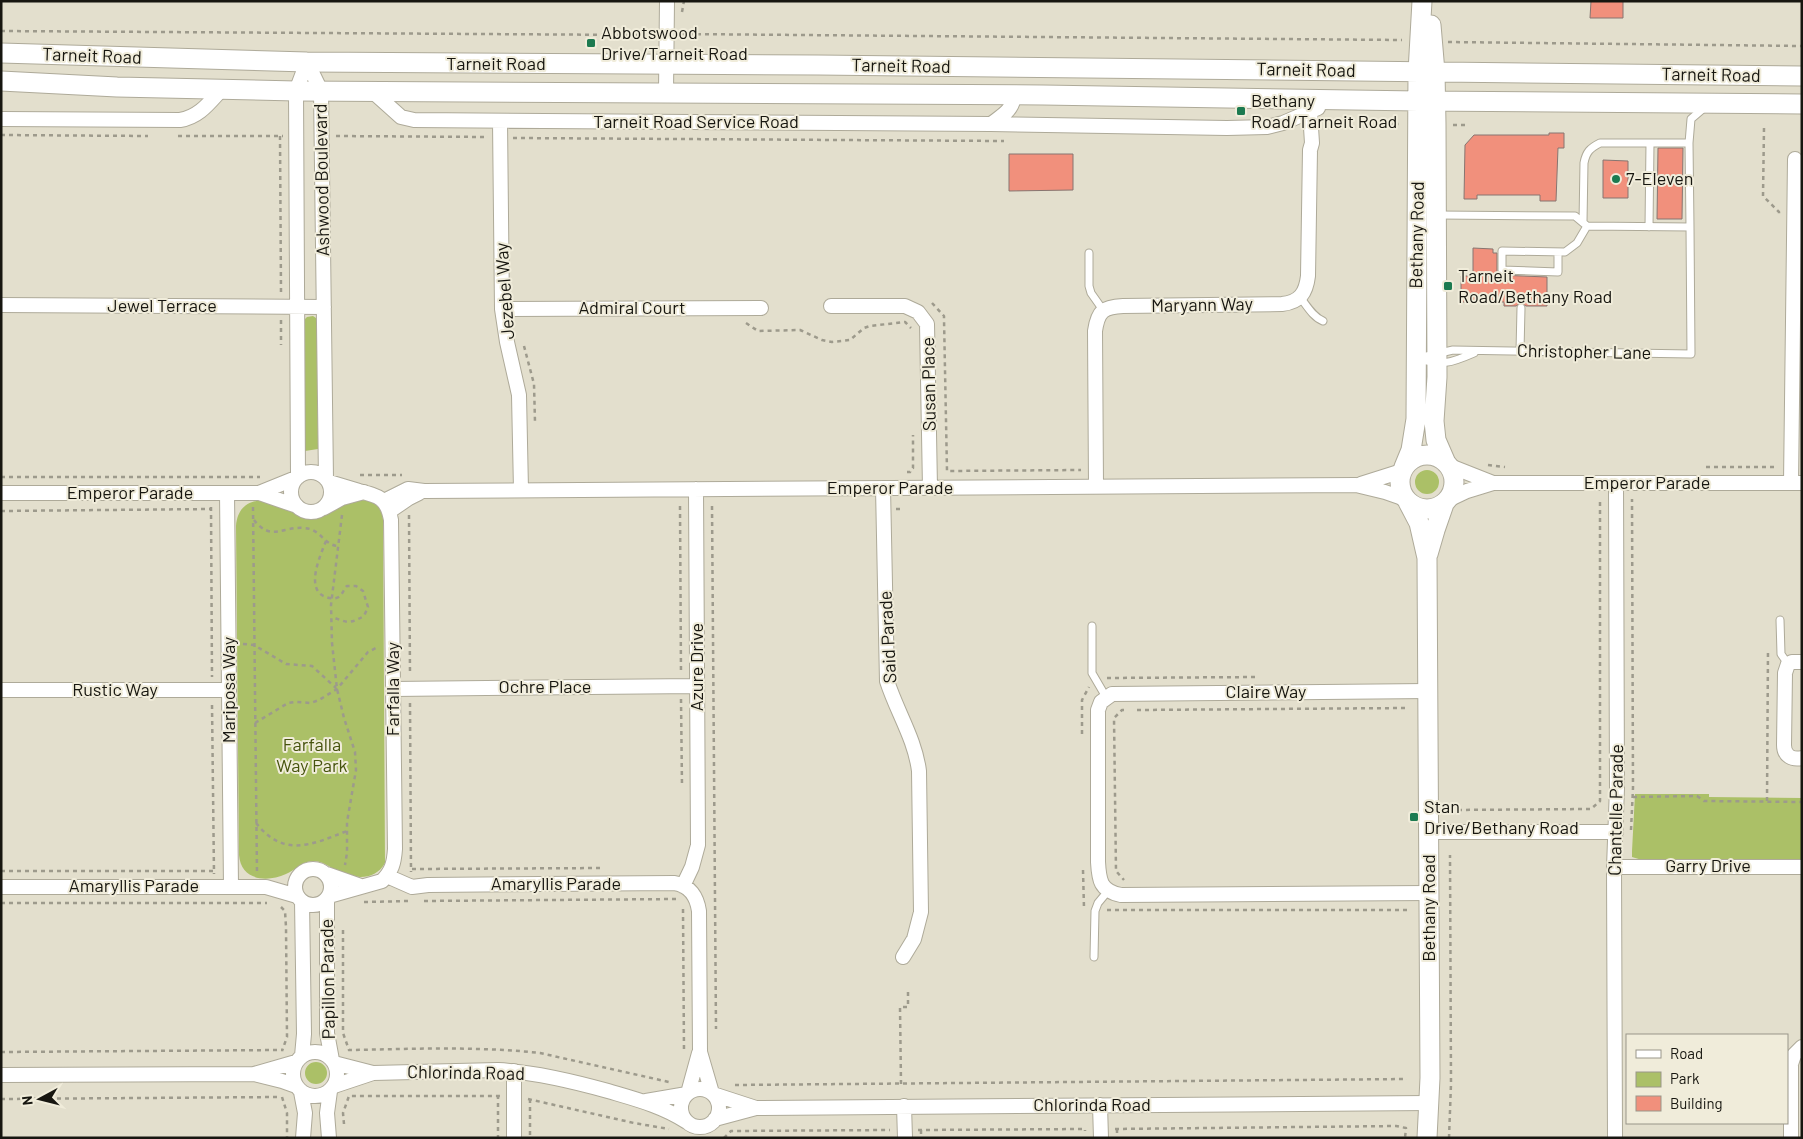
<svg xmlns="http://www.w3.org/2000/svg" width="1803" height="1139" viewBox="0 0 1803 1139" font-family="Barlow,sans-serif">
<style>
.green{fill:#abc067}
.building{fill:#f1907c;stroke:#877570}
.lines{fill:none;stroke-linecap:round;stroke-linejoin:round}
.lane-casing{stroke:#aeaa99;stroke-width:9}
.street-casing{stroke:#aeaa99;stroke-width:16}
.secondary-casing{stroke:#aeaa99;stroke-width:21}
.path{stroke:#9d9a8c;stroke-width:2.5;stroke-dasharray:4 4;stroke-linecap:butt}
.lane{stroke:#fff;stroke-width:7}
.street{stroke:#fff;stroke-width:14}
.secondary{stroke:#fff;stroke-width:19}
.poi-dot{fill:#1c7a50;stroke:#f0ecda;stroke-width:2}
.labels{text-anchor:middle;stroke-width:4;stroke-linejoin:round;paint-order:stroke}
.poi-label{font-size:18px;fill:#171610;stroke:#f0ecda;text-anchor:start}
.street-label{font-size:18px;fill:#171610;stroke:#f0ecda}
.park-label{font-size:18px;fill:#46530e;stroke:#f0ecda}
</style>
<rect width="100%" height="100%" fill="#e3dfcd"/>
<path class="green" d="M313,316L316,318L317,325L318,449L305,451L304,450V320L307,317Z
M1415 482a12 12 0 1 1 24 0a12 12 0 1 1-24 0Z
M361,500C374,501 381,506 383,519L385,863C375,881 354,879 338,871C329,867 323,861 313,861C302,861 296,870 286,874C266,883 241,880 239,855L236,526C238,499 261,496 283,505C292,508 300,518 310,518C328,518 343,501 361,500Z
M1635,794H1709V797L1802,798V860H1642L1632,857V851Z
M305 1073a11 11 0 1 1 22 0a11 11 0 1 1-22 0Z"/>
<path class="building" d="M1591,1H1623V18H1590Z
M1549,133H1564V148H1558L1556,201H1540V195H1477V199H1464L1465,145L1474,135H1549Z
M1658,148H1683L1682,219H1657Z
M1009,154H1073V190L1009,191Z
M1603,160L1628,161V198H1603Z
M1473,248L1493,249V253H1497V275L1547,277V306H1526L1521,303L1516,306H1504V302H1461V276H1473Z"/>
<g class="lines">
<g class="lane-casing">
<path id="lane" d="M1583,222L1584,163C1586,152 1590,148 1600,143H1689
M1649,227L1650,143
M1690,227L1689,143L1691,119L1705,107
M1558,252V272L1502,270V251L1565,252L1577,243L1587,226
M1089,253V286L1091,293L1103,310
M1300,297C1307,306 1313,317 1323,321
M1520,351L1521,308
M1418,358L1453,350L1691,354L1690,227L1587,226L1575,216L1438,215
M1417,359C1443,365 1449,364 1474,353
M1780,620L1781,654L1788,664
M1092,626V673L1106,697
M1094,957L1095,911L1098,903L1108,891"/>
</g>
<g class="street-casing">
<path id="street" d="M307,62L321,91L326,479
M372,91L401,117L414,120L991,124C1003,115 1013,110 1014,95
M666,92L667,1
M1,119L180,120C199,117 209,103 221,90
M500,121L502,309L507,342L519,395L521,490
M991,124L1227,128L1267,127L1283,123L1318,108
M1,305L324,307
M831,306H905L918,312L927,324L930,488
M502,309L761,308
M1450,466L1493,483
M291 492a20 20 0 1 1 40 0a20 20 0 1 1-40 0Z
M298,477L296,91L307,62
M329,482C339,485 349,488 359,491C379,496 387,498 391,520L395,849C394,863 392,871 382,881L329,896
M1791,483L1795,159
M1361,484L1402,471
M1096,486L1095,331C1098,311 1103,307 1123,306L1282,304C1300,302 1306,293 1308,276L1310,150L1312,143L1310,112
M883,488L887,681C897,712 915,739 919,771L921,912L914,939L903,957
M1,493H259L297,506
M227,493L231,887
M259,493L296,478
M1448,500L1467,491L1493,483H1802
M384,501L408,489L424,491L1356,485L1385,492L1405,499
M324,508L342,498L364,492
M390,511L409,498L419,493
M1802,662H1792L1788,664L1785,673L1784,745C1784,756 1792,760 1802,758
M393,689L697,686
M1,690H228
M1428,691L1112,694L1101,702L1098,710V862C1099,880 1100,891 1121,895L1429,893
M1428,832H1616
M1614,867H1802
M295 887a18 18 0 1 1 36 0a18 18 0 1 1-36 0Z
M327,874L361,886
M387,876L412,887L428,885L674,883C690,885 697,897 699,911L700,1052L712,1093
M683,886L692,867L698,845L696,489
M1,887H266L297,896
M327,899V1033L332,1060
M302,901L304,1034L302,1056
M293 1074a22 22 0 1 1 44 0a22 22 0 1 1-44 0Z
M334,1063L373,1073
M514,1071V1138
M254,1074L296,1062
M1,1075L254,1074L282,1081L296,1086
M334,1086L373,1073L498,1070C535,1072 572,1081 608,1091C635,1099 663,1106 687,1122
M681 1108a19 19 0 1 1 38 0a19 19 0 1 1-38 0Z
M301,1092L305,1113L303,1138
M688,1093L699,1053
M713,1094L756,1108
M646,1101L687,1094
M1100,1105L1101,1138
M904,1106L905,1138
M715,1119L756,1108L1429,1103
M329,1138L327,1113L330,1091
M1615,1138L1614,867L1617,788L1616,483
M1791,1138V1064L1794,1055L1802,1047"/>
</g>
<g class="secondary-casing">
<path id="secondary" d="M1431,25L1435,72L1436,124L1437,377L1434,421L1436,440L1446,463
M1,53L307,62L818,65L1802,76
M1,81L117,87L296,91L1043,95L1418,101L1802,104
M1400 482a27 27 0 1 1 54 0a27 27 0 1 1-54 0Z
M1404,467L1411,450L1416,419L1418,72L1422,1
M1408,502L1419,523L1427,558L1430,1078L1427,1138
M1428,554L1435,530L1444,504"/>
</g>
<path class="path" d="M682,12L684,1
M1,31L638,35L648,33
M681,34L1402,40
M1448,42L1802,46
M1384,120L1389,124H1399
M1453,125H1468
M1764,128L1763,196L1779,212V215
M1,135L148,136
M178,136H283
M280,136L281,292
M336,136L488,137
M513,138L1004,141
M932,303L944,316V319L947,471L1081,470
M281,320V345
M746,323L758,331L800,330L822,340L832,342L850,340L864,328L870,326L905,322L911,328
M524,346L534,384L535,422
M1488,465L1505,467
M1706,467H1778
M907,472H910L911,469L913,468V435
M360,475H402
M1,477H260
M680,506L681,674
M712,506L716,1029
M211,507L212,677
M253,507L257,874
M896,509H903
M1,511L211,509
M342,515L331,605L332,643L337,689L344,718L355,752L356,770L347,822V853L345,865
M409,515L410,675
M254,520C271,542 283,526 304,528C321,529 323,544 337,546
M326,541C321,554 304,590 326,597C330,599 337,599 340,596C343,593 344,589 347,586H356L363,591L368,607L364,616C348,625 347,622 332,617
M243,644L254,645L286,664L312,666L336,688
M1107,678L1259,677
M681,699L682,786
M410,703L411,872
M212,705L214,874
M1124,710H1122L1114,718L1116,871L1124,880
M1137,710L1406,708
M255,723L288,703L296,702L311,703L319,700L337,689L368,652L378,647
M1082,734V700L1089,687
M1633,797L1697,796L1704,801L1802,802
M1767,801L1768,649
M1450,810L1591,809L1600,801V500
M256,823C284,858 311,845 347,831
M1631,830L1633,788L1632,499
M412,869L604,868
M1083,870L1084,908
M1,871H214
M424,901L676,899
M364,902L409,901
M1,903H267
M281,907L285,911L286,927L287,1037L282,1051
M683,909L684,1051
M1107,910H1408
M343,930V1033L349,1050C412,1049 476,1046 540,1053L669,1082
M1,1052L282,1050
M901,1084L900,1007H908V991
M735,1085L1407,1079
M498,1095V1138
M282,1097L287,1113V1138
M1,1099L280,1097
M528,1099L634,1123L669,1129
M530,1099V1138
M344,1124L343,1113L349,1096H500
M1115,1129L1396,1126L1406,1128L1405,1138
M1117,1129V1138
M918,1130L1085,1129V1131
M921,1130V1138
M724,1138L731,1131L890,1130
M1449,1138L1451,1084L1450,855"/>
<use href="#lane" class="lane"/>
<use href="#street" class="street"/>
<use href="#secondary" class="secondary"/>
</g>
<g class="poi-dot">
<rect x="586" y="38" width="10" height="10" rx="2.5"/>
<rect x="1236" y="106" width="10" height="10" rx="2.5"/>
<circle cx="1616" cy="179" r="5"/>
<rect x="1443" y="281" width="10" height="10" rx="2.5"/>
<rect x="1409" y="812" width="10" height="10" rx="2.5"/>
</g>
<g class="labels">
<g class="poi-label">
<text x="601" y="39">Abbotswood<tspan x="601" dy="21">Drive/Tarneit Road</tspan></text>
<text x="1251" y="107">Bethany<tspan x="1251" dy="21">Road/Tarneit Road</tspan></text>
<text x="1626" y="185">7-Eleven</text>
<text x="1458" y="282">Tarneit<tspan x="1458" dy="21">Road/Bethany Road</tspan></text>
<text x="1424" y="813">Stan<tspan x="1424" dy="21">Drive/Bethany Road</tspan></text>
</g>
<g class="street-label">
<text transform="translate(92 56) rotate(2)" y="6">Tarneit Road</text>
<text x="496" y="70">Tarneit Road</text>
<text transform="translate(901 66) rotate(1)" y="6">Tarneit Road</text>
<text transform="translate(1306 70) rotate(1)" y="6">Tarneit Road</text>
<text transform="translate(1711 75) rotate(1)" y="6">Tarneit Road</text>
<text x="696" y="128">Tarneit Road Service Road</text>
<text transform="translate(322 180) rotate(-91)" y="6">Ashwood Boulevard</text>
<text transform="translate(1417 235) rotate(-89)" y="6">Bethany Road</text>
<text transform="translate(505 291) rotate(-94)" y="6">Jezebel Way</text>
<text transform="translate(1202 305) rotate(-1)" y="6">Maryann Way</text>
<text x="162" y="312">Jewel Terrace</text>
<text x="632" y="314">Admiral Court</text>
<text transform="translate(1584 352) rotate(1)" y="6">Christopher Lane</text>
<text transform="translate(929 384) rotate(-91)" y="6">Susan Place</text>
<text x="1647" y="489">Emperor Parade</text>
<text x="890" y="494">Emperor Parade</text>
<text x="130" y="499">Emperor Parade</text>
<text transform="translate(888 637) rotate(-93)" y="6">Said Parade</text>
<text transform="translate(697 667) rotate(-90)" y="6">Azure Drive</text>
<text x="545" y="693">Ochre Place</text>
<text transform="translate(393 689) rotate(-90)" y="6">Farfalla Way</text>
<text x="115" y="696">Rustic Way</text>
<text transform="translate(229 690) rotate(-90)" y="6">Mariposa Way</text>
<text x="1266" y="698">Claire Way</text>
<text transform="translate(1616 810) rotate(-89)" y="6">Chantelle Parade</text>
<text x="1708" y="872">Garry Drive</text>
<text x="556" y="890">Amaryllis Parade</text>
<text x="134" y="892">Amaryllis Parade</text>
<text transform="translate(1429 908) rotate(-90)" y="6">Bethany Road</text>
<text transform="translate(328 979) rotate(-91)" y="6">Papillon Parade</text>
<text transform="translate(466 1073) rotate(1)" y="6">Chlorinda Road</text>
<text x="1092" y="1111">Chlorinda Road</text>
</g>
<g class="park-label">
<text x="312" y="751">Farfalla<tspan x="312" dy="21">Way Park</tspan></text>
</g>
</g>
<rect width="1803" height="1139" fill="none" stroke="#171610" stroke-width="5"/>
<rect x="1626" y="1034" width="162" height="90" fill="#f0ecda" stroke="#999689"/>
<rect x="1636" y="1050" width="25" height="8" fill="#ffffff" stroke="#999689"/>
<text x="1670" y="1059" font-size="15" fill="#171610">Road</text>
<rect x="1636" y="1072" width="25" height="15" fill="#abc067" stroke="#999689"/>
<text x="1670" y="1084" font-size="15" fill="#171610">Park</text>
<rect x="1636" y="1096" width="25" height="15" fill="#f1907c" stroke="#999689"/>
<text x="1670" y="1109" font-size="15" fill="#171610">Building</text>
<g transform="translate(40 1099) rotate(263)" stroke="#f0ecda" stroke-width="4" paint-order="stroke">
<path d="M0-4L9 19L0 12L-9 19Z" fill="#171610"/>
<text y="-8" font-size="14" font-weight="bold" text-anchor="middle" fill="#171610">N</text>
</g>
</svg>
